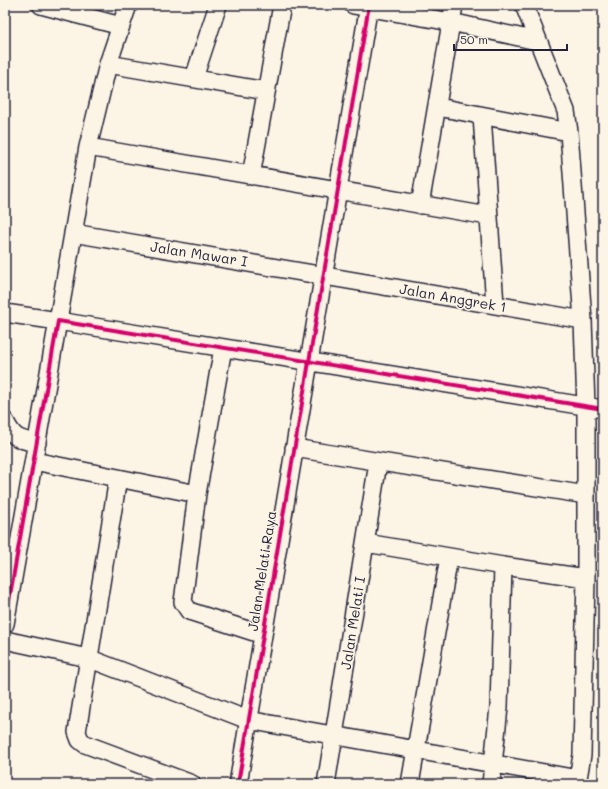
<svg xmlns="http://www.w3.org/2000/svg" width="608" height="789" viewBox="0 0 608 789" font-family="Mali,sans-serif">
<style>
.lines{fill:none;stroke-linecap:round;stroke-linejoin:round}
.minor-casing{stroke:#22223b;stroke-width:20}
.minor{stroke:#fcf5e5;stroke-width:17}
.cycleway-casing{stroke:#fcf5e5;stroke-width:6}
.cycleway{stroke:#d6006c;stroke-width:4}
.labels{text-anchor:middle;stroke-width:3;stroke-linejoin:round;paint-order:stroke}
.street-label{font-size:14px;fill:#22223b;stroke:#fcf5e5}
</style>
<rect width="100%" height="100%" fill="#fcf5e5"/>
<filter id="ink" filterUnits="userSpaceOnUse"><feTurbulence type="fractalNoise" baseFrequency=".025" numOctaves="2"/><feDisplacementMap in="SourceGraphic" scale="8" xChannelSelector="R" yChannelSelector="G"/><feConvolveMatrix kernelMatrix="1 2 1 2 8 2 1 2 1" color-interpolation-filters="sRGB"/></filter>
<g filter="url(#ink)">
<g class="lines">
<g class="minor-casing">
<path id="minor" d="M41,5L121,26
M353,5L451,22L537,41
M524,5L566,111L569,132L583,320L586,407V578L582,755L577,784
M108,64L266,91
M194,78L218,5
M438,107L569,132
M482,116L495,305
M88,147L488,216
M251,176L282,5
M420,205L454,5
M73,233L583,320
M5,313L58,321L88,147L108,64L128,5
M223,348L197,494L183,602L189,611L263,635
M5,421C14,439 18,439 37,443
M294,448L586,495
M34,461L197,494
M118,478L77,732L80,740L85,744L192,784
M366,543L503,566L586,578
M5,624L58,321L603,409
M5,640L88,658L248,720L578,779
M238,784L369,5
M326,784L378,463
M410,784L449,557
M491,784L499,707L503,566"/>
</g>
<use href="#minor" class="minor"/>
<g class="cycleway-casing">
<path id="cycleway" d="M5,624L58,321L603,409
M238,784L369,5"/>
</g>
<use href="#cycleway" class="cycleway"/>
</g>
</g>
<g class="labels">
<g class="street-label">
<text transform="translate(199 254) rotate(9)" y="5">Jalan Mawar I</text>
<text transform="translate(453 298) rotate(10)" y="5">Jalan Anggrek 1</text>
<text transform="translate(262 571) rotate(-81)" y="5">Jalan Melati Raya</text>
<text transform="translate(353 623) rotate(-81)" y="5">Jalan Melati I</text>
</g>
</g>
<rect width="608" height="789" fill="none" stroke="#fcf5e5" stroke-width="20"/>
<rect x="10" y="10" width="588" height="769" fill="none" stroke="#22223b" stroke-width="1.5" filter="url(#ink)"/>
<path d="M454 44v6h113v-6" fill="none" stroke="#22223b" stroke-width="2"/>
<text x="460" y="44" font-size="12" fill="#22223b" stroke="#fcf5e5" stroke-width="3" paint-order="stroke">50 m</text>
</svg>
